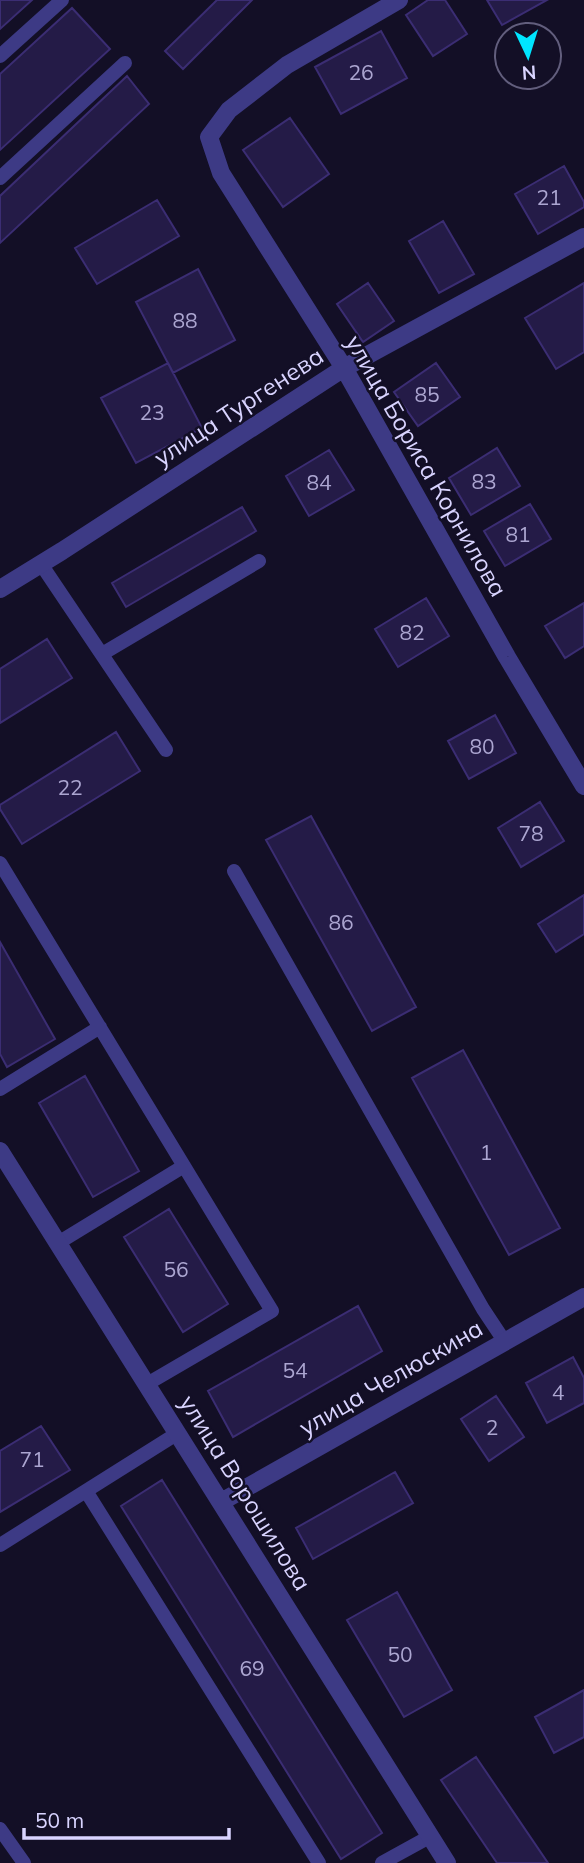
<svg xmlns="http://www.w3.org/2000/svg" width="584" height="1863" viewBox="0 0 584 1863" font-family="Mulish,sans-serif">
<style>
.building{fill:#241b47;stroke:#3b2d73;stroke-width:2}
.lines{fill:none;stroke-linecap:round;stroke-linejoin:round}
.lane{stroke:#3d3a85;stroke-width:14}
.street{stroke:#3d3a85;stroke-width:18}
.labels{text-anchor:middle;stroke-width:5;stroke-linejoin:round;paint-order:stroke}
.number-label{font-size:21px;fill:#aca6d1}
.street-label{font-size:24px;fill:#d9d4ff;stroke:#130f26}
</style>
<rect width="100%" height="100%" fill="#130f26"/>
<path class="building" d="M0,0H32L0,29Z
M217,0H252L183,69L165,51Z
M428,0H445L467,34L433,56L406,15Z
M487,0H547L502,25Z
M72,8L110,49L0,150V74Z
M381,31L407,78L341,114L315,67Z
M127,76L149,104L0,243V196Z
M290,118L329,174L283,207L243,150Z
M564,166L584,202V207L538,234L515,194Z
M157,200L179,236L97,284L75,248Z
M443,221L474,274L439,293L409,241Z
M198,269L235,340L173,373L136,302Z
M368,283L394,321L363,342L337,304Z
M584,283V352L556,369L525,318Z
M168,363L202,428L136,463L101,398Z
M436,363L460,397L418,426L394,392Z
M497,448L520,486L471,515L449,478Z
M329,450L354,490L309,516L286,476Z
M530,504L551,539L505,566L484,531Z
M242,507L256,531L126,607L112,583Z
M426,598L449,636L398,667L375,629Z
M584,603V646L565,658L545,626Z
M47,639L72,678L0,723V669Z
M495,715L516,753L469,779L448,741Z
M116,732L140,771L22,844L0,809V805Z
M540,802L564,841L521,867L498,828Z
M311,816L416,1007L372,1031L266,840Z
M584,895V934L556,952L538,924Z
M0,942L55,1039L7,1067L0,1054Z
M463,1050L560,1228L509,1255L412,1078Z
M85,1076L139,1171L93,1197L39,1103Z
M169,1209L228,1304L183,1332L124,1237Z
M358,1306L382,1351L233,1437L208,1391Z
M573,1357L584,1378V1403L547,1423L526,1383Z
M496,1396L524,1437L489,1461L461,1419Z
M41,1426L70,1470L0,1512V1451Z
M395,1472L413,1503L313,1559L296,1528Z
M162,1480L382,1833L341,1859L121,1506Z
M397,1592L452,1690L404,1717L347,1620Z
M584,1690V1737L554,1753L535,1717Z
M476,1757L548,1863H497L441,1780Z"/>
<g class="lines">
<path class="lane" d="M0,56L62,0
M0,178L125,63
M41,564L166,750
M102,654L259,561
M0,863L272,1311L147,1384
M234,871L483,1309L505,1342
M0,1089L100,1027
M58,1243L184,1166
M86,1491L319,1863
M0,1545L178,1433
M0,1829L24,1863
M382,1863L431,1836"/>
<path class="street" d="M399,0L287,65L229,110L209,137L221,173L344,368L507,657L584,786
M0,589L62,551L344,368L584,237
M0,1151L447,1863
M221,1502L584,1297"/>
</g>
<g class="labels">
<g class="number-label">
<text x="361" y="80">26</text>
<text x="549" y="205">21</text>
<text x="185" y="328">88</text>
<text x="427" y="402">85</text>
<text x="152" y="420">23</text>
<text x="484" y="489">83</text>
<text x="319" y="490">84</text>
<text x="518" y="542">81</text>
<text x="412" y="640">82</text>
<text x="482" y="754">80</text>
<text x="70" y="795">22</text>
<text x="531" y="841">78</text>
<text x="341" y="930">86</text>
<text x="486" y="1160">1</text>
<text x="176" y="1277">56</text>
<text x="295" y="1378">54</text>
<text x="558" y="1400">4</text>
<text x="492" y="1435">2</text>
<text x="32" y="1467">71</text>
<text x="400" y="1662">50</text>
<text x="252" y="1676">69</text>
</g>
<g class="street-label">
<text transform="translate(239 407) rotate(-33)" y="8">улица Тургенева</text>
<text transform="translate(426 466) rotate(60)" y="8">улица Бориса Корнилова</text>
<text transform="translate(391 1378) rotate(-30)" y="8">улица Челюскина</text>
<text transform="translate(245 1493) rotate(58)" y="8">улица Ворошилова</text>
</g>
</g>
<g transform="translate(528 56) rotate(176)"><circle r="33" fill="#130f26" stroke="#625e7d" stroke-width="2"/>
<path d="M0-5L12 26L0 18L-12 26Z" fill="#00e5ff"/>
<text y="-10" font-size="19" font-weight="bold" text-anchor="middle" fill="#d9d4ff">N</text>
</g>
<path d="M24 1828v10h205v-10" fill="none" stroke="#d9d4ff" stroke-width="3.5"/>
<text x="35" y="1828" font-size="21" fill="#d9d4ff" stroke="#130f26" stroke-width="5" paint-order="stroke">50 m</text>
</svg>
